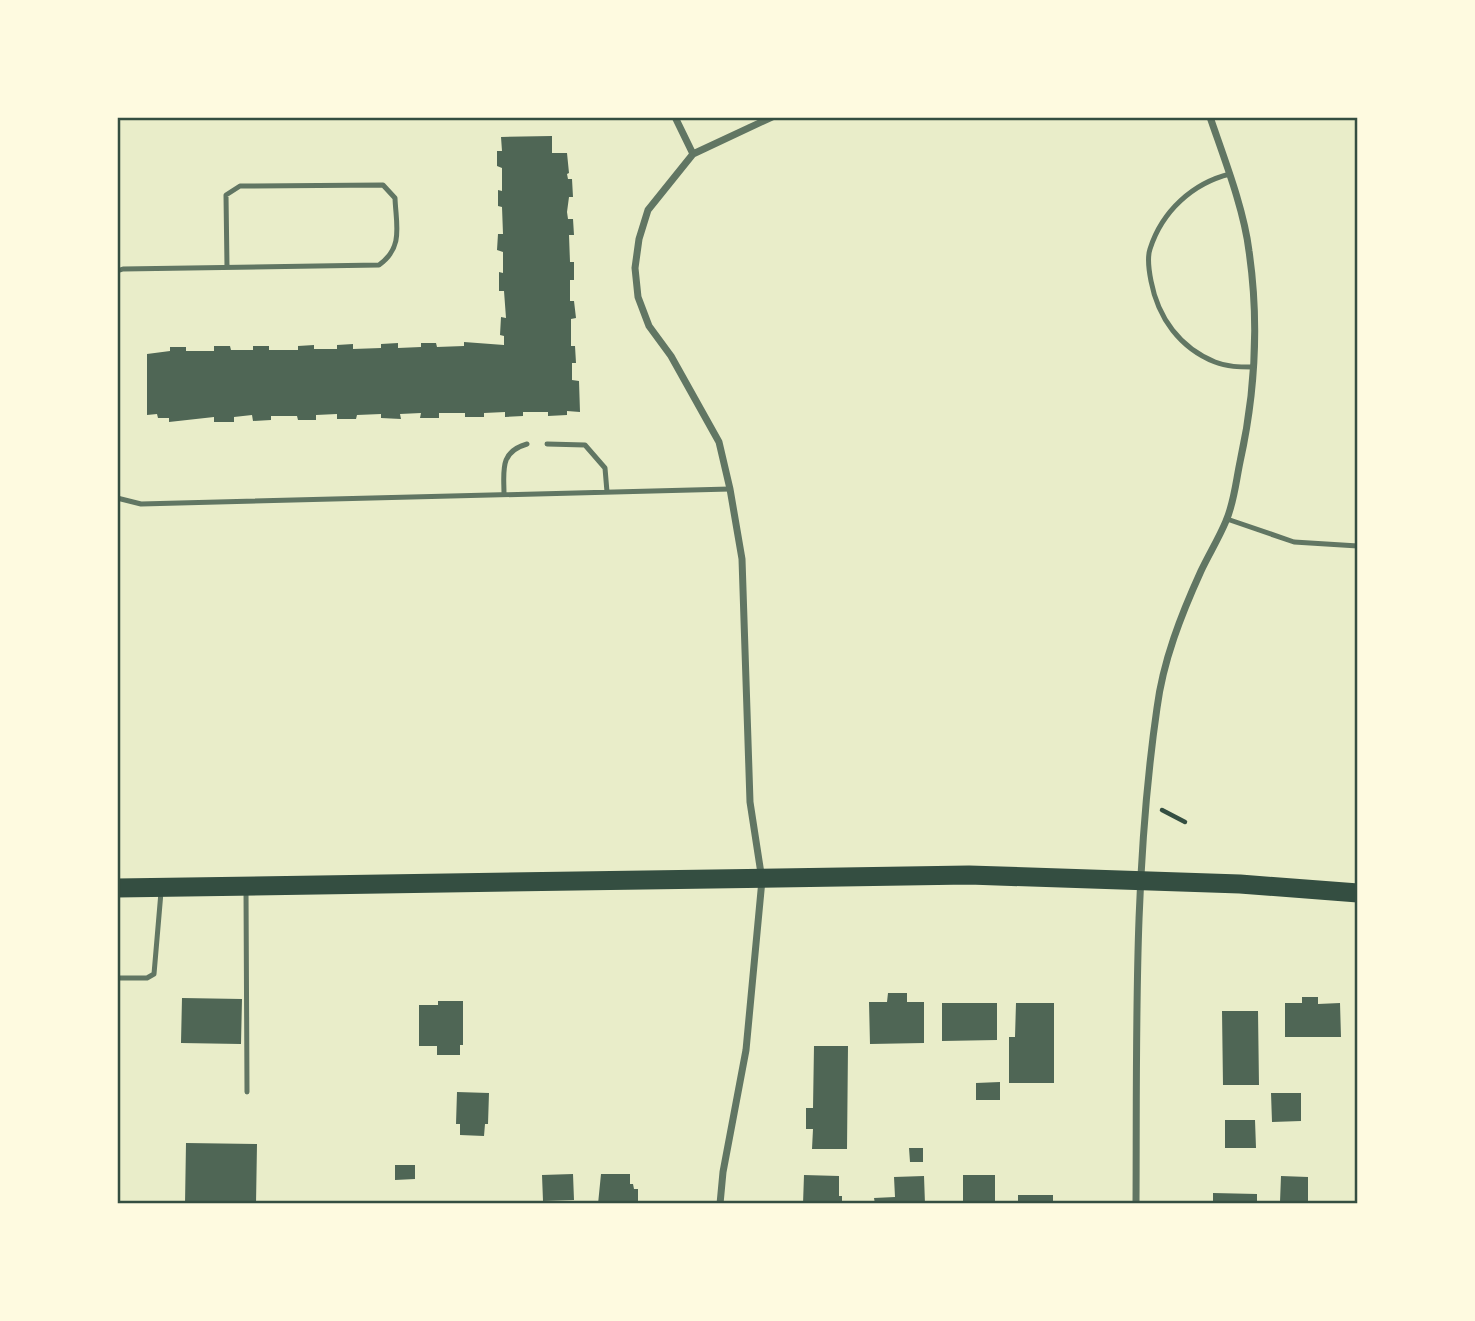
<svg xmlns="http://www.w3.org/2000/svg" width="1475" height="1321" viewBox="0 0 1475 1321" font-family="Quicksand,sans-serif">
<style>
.building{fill:#4f6655}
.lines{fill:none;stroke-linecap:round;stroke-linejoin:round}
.path{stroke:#344e41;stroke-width:4.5}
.service{stroke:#617663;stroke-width:5}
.minor{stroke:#617663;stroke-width:7}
.trunk{stroke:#344e41;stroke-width:19}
.neatline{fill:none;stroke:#344e41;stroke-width:2.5}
</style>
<rect width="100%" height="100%" fill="#e9edc9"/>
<path class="building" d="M552,136V153H567L569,173L567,174L568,179H572L573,197H569L567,212L568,219H573L574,235H569L570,262H574V280H570V301H574L576,318L571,319V346H575L576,363H572V380L579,381L580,412L567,411V415L548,416V412H523V416L505,417V412L484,413V417H465V413H439V418H420L421,413L400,414L401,419L381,418V414L357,415L356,419H337V414L316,415V420H298L297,416H271V420L253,421L252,415L234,417V422H214V417L169,422V418H158L157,414L147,415V354L170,351V347H186V351H214V346H230L231,350H253V346H269V350H298V346L314,345V349H337V345L353,344V349L381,348V344L398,343V348L421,347V343H436L437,347L464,346V342L504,345V336L500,335L501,317L506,318L504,291H499V272L503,273V252L497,250L498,234H503L502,207L498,206V190L502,191V168L497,166V151H502L501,137Z
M888,993H907V1002H924V1043L870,1044L869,1002H887Z
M1302,997H1318V1004L1340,1003L1341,1037H1285V1003H1302Z
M182,998L242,999L241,1044L181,1043Z
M438,1001H463V1045H460V1055H437V1046H419V1005H438Z
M942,1003H997V1040L942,1041Z
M1016,1003H1054V1083H1009V1037H1015Z
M1222,1011H1258L1259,1085H1223Z
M814,1046H848L847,1149H812L813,1129H806V1108H813Z
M1000,1082V1100H976V1083Z
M457,1092L489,1093L488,1124H485L484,1136L460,1135V1124H456Z
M1271,1093H1301V1121L1272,1122Z
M1225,1120H1255L1256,1148H1225Z
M186,1143L257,1144L256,1204H185Z
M909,1148H923V1162H910Z
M395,1165H415V1179L395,1180Z
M573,1174L574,1200L543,1201L542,1175Z
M601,1174H630V1184H633L634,1189H638V1204H598Z
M804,1175L839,1176V1196H842V1204H803Z
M963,1175H995V1201L963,1202Z
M924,1176L925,1204H875L874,1198L895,1197L894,1177Z
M1281,1176L1308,1177V1202H1280Z
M1213,1193L1257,1194V1204H1213Z
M1018,1195H1053V1204H1018Z"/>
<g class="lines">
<path class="path" d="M1162,810L1185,822"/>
<path class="service" d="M1230,174C1193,183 1162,211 1150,249C1147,258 1149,271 1151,281C1158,318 1180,348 1215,362C1227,367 1240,367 1252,367
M117,271L123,269L379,265C404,247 396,225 395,198L383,185L240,186L226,195L227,267
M547,444L585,445L605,468L607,492
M504,494C504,471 499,452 527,444
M117,498L141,504L730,489
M1227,519L1294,542L1358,546
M246,889L247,1092
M117,978H147L154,974L161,892"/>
<path class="minor" d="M675,117L693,154
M720,1204L723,1172L746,1050L762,880L750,802L742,559L730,489L719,442L671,356L649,326L638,297L635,268L639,239L648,210L693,154L772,117
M1136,1204C1137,1038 1133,873 1157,708C1163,661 1181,615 1201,571C1209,554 1219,538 1226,521C1234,503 1236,481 1240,462C1255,394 1259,320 1249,251C1244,209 1224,158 1210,117"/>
<path class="trunk" d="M117,888L969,875L1240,884L1358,893"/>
</g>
<rect width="1475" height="1321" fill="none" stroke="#fefae0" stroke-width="238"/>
<rect x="119" y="119" width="1237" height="1083" class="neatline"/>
</svg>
